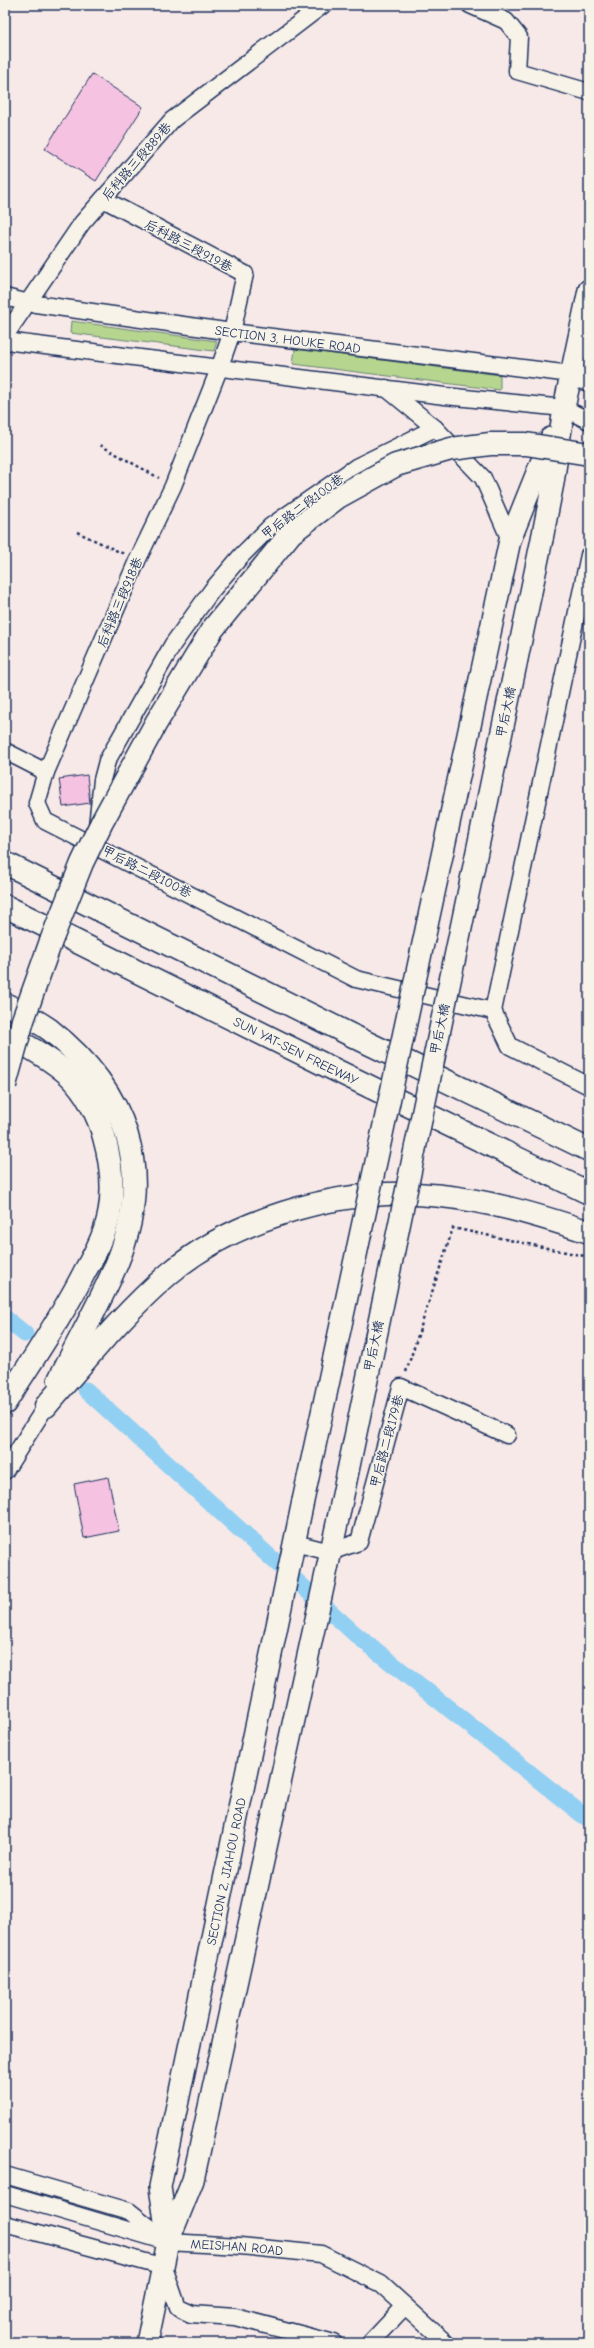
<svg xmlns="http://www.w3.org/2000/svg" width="594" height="2348" viewBox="0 0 594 2348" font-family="'Comic Neue','LXGW WenKai TC',sans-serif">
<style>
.green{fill:#b6d58e;stroke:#688276}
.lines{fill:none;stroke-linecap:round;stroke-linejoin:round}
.canal{stroke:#92d0f3;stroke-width:17}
.building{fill:#f5c2e1;stroke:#1b2f5e}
.minor-casing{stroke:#1b2f5e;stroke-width:19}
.major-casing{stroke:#1b2f5e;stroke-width:24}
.highway-casing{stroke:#1b2f5e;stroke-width:25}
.path{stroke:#1b2f5e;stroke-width:2.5;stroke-dasharray:3 3;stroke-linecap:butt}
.minor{stroke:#f7f3e8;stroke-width:16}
.major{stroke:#f7f3e8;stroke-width:21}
.highway{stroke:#f7f3e8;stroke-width:22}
.major-bridge-casing{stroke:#1b2f5e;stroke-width:24;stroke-linecap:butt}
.highway-bridge-casing{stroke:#1b2f5e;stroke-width:25;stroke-linecap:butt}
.major-bridge{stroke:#f7f3e8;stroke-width:21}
.highway-bridge{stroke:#f7f3e8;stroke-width:22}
.labels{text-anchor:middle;stroke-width:3;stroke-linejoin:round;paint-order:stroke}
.street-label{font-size:13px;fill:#1b2f5e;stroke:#f7f3e8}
</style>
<rect width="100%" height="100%" fill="#f7e9e7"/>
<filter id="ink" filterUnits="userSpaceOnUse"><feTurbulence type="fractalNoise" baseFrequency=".025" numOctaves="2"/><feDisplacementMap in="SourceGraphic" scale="8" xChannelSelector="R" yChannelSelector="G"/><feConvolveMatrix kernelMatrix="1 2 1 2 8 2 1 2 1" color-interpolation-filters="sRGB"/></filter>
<g filter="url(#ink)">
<path class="green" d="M71,321L217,341L214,351L70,333Z
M295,349L500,375V390L293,364Z"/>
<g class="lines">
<path class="canal" d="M5,1318L25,1334
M86,1390L355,1634L589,1820"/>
</g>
<path class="building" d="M92,74L143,107L96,181L45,149Z
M87,775L90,803L63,807L59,779Z
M108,1477L119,1531L84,1538L74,1484Z"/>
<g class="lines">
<g class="minor-casing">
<g id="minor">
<path d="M470,5L506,21L519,37L517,71L589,92"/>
<path d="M103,199L245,274L232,332L219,369L173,486L137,561L46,772L37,803L45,821L356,979L493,1011L510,1046L589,1086"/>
<path id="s1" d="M5,297L29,303L232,332L571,374"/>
<path d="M5,336L82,223L172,120L323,5"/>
<path d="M5,341L445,396L564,408L589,421"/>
<path d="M386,388L435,428L483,478L510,540"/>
<path d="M5,751L46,772"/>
<path d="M97,826L102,780L107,761L173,644L212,590L241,556L271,526L356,467L435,428"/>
<path d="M493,1011L589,555"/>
<path d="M5,1471L46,1406"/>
<path d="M295,1543L330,1552L359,1542L401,1387L507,1435"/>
<path d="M5,2175L129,2211L162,2237"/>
<path id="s2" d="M5,2194L168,2242L240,2246L321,2254L381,2284L446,2343"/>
<path d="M5,2224L164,2267L178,2308L191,2314L235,2317L334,2343"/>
<path d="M370,2343L405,2306"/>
</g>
</g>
<g class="major-casing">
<g id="major">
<path d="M542,539L553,483L564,408L589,290"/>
<path d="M510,540L551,438"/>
<path id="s3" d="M168,2241L160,2187L303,1501"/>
<path d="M147,2343L168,2242L193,2180L338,1519"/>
</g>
</g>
<g class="highway-casing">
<g id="highway">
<path d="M571,374L589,380"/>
<path d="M5,863L347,1033L589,1150"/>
<path id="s4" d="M5,906L325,1065L589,1193"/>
<path d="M5,1004C20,1012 36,1020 50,1030C127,1091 155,1170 117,1263C100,1303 78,1341 59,1380"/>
<path d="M5,1034C27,1046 50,1058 69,1075C86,1091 98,1115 104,1137C111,1162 114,1190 109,1215C105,1235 95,1254 85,1271C62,1317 32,1360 5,1403"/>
<path d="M46,1406C86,1360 124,1312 170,1273C203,1245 242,1226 283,1213C394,1177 481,1196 589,1232"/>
</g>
</g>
<path class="path" d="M100,445L159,478
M77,532L124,554
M406,1372L453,1228L589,1257"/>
<use href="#minor" class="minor"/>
<use href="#major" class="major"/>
<use href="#highway" class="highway"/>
<g class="major-bridge-casing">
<path id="major-bridge" d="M303,1501L510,540
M338,1519L542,539"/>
</g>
<g class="highway-bridge-casing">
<path id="highway-bridge" d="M5,1085L23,1020L51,941L82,863L102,822L156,723L212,630L291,533L338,497L396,465L451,449L490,444H526L589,454"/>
</g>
<use href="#major-bridge" class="major-bridge"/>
<use href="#highway-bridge" class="highway-bridge"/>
</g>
</g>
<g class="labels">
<g class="street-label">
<text transform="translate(136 161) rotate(-49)" y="5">后科路三段889巷</text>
<text transform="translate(189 245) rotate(28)" y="5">后科路三段919巷</text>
<text dy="5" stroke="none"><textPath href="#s1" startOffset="286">SECTION 3, HOUKE ROAD</textPath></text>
<text transform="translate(302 506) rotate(-37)" y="5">甲后路二段100巷</text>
<text transform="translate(119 602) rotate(-67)" y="5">后科路三段918巷</text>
<text transform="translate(505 712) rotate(-78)" y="5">甲后大橋</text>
<text transform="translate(147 871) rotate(27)" y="5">甲后路二段100巷</text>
<text transform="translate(439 1029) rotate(-78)" y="5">甲后大橋</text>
<text dy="5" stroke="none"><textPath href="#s4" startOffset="325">SUN YAT-SEN FREEWAY</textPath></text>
<text transform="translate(373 1346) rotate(-78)" y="5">甲后大橋</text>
<text transform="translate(386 1441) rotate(-75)" y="5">甲后路二段179巷</text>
<text dy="5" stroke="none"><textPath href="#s3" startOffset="377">SECTION 2, JIAHOU ROAD</textPath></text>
<text dy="5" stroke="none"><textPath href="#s2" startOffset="239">MEISHAN ROAD</textPath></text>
</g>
</g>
<rect width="594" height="2348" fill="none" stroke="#f7f3e8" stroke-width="20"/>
<rect x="10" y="10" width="574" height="2328" fill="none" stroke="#1b2f5e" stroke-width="1.5" filter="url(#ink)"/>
</svg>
